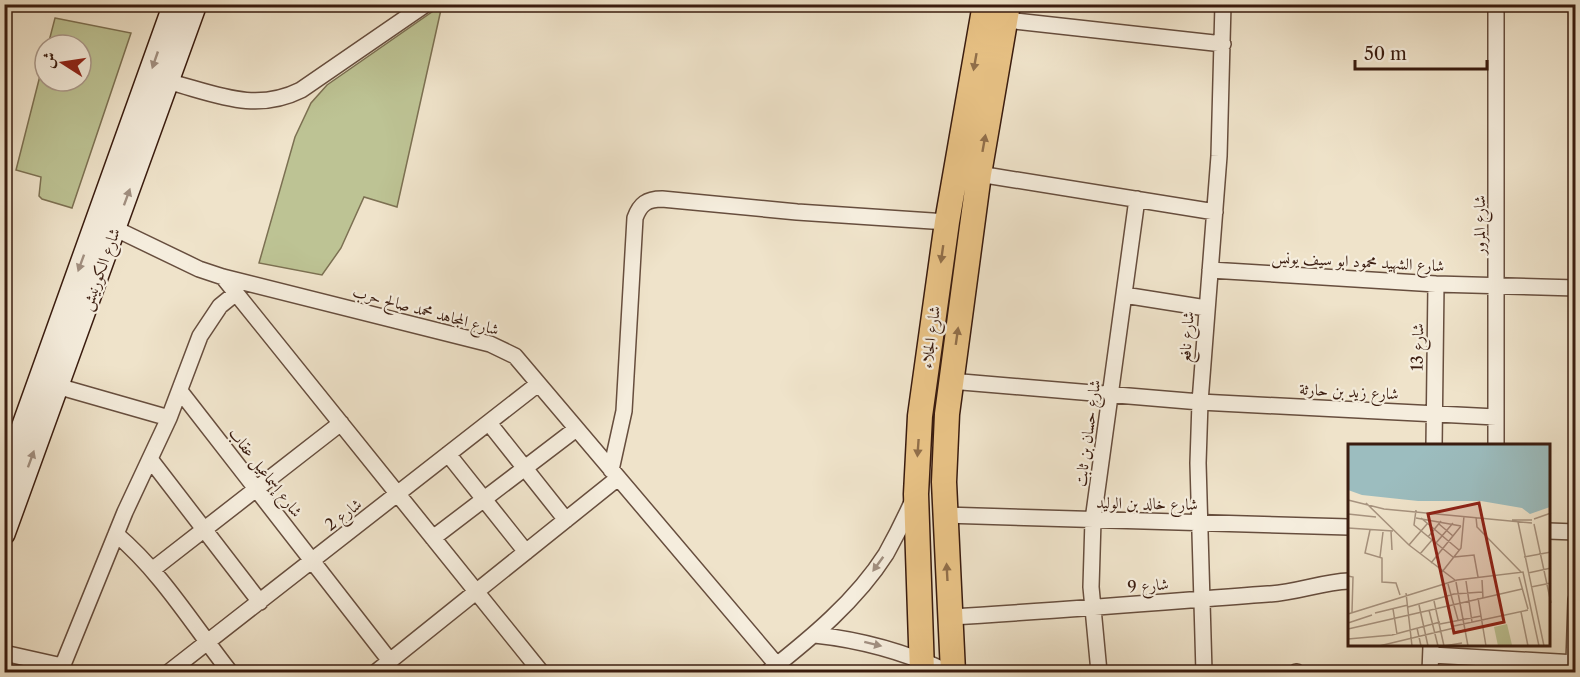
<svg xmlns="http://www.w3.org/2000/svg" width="1580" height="677" viewBox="0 0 1580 677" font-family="'Libre Caslon Text',Amiri,serif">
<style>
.green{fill:#bdc394;stroke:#7c7052;stroke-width:1.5}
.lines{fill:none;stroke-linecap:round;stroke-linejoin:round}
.street-casing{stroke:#674e3e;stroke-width:18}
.secondary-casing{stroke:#3a1c0f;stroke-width:24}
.primary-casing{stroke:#3a1c0f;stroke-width:27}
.street{stroke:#f5eddd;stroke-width:15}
.secondary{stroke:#f5eddd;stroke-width:21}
.primary{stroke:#e8c285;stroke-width:24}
.oneway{fill:#a18f80}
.oneway2{fill:#916f4a}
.labels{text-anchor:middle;stroke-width:4.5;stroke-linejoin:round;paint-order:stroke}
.street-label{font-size:16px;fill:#3a1c0f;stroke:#f5eddd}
.inset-road{fill:none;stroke:#a7937f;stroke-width:1.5}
.view{fill:#8f2418;fill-opacity:0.15;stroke:#8f2418;stroke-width:3}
.inset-edge{fill:none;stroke:#3a1c0f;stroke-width:3}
</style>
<rect width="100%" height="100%" fill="#efe3ca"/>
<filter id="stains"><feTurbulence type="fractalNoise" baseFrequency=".00333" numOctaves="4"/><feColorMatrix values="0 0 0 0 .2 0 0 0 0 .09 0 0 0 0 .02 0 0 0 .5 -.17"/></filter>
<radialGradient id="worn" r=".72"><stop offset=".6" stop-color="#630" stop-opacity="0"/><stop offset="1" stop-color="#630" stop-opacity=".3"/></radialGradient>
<path class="green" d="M442,5L397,207L364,197L341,248L322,275L259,263L295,137L311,103L327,85Z
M55,18L131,33L72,208L42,199L39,196L41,177L16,170L45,56V81H81V45H48Z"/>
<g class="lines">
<g class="street-casing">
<path id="street" d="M1006,20L1223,44
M170,82C216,94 255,113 301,90L426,4
M979,174L1215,212
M116,229L199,269L223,277L490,344L515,356L777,665
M1210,270L1436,284L1576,288
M223,277L541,672
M1124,295L1206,308
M950,381L1200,402L1496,417
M57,386L169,418
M180,391L390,661
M489,423L566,520
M1434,446L1436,284
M1496,446V4
M448,454L526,552
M150,459L260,602
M611,470L624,411L635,218C640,204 647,199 662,199L797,212L947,222
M944,515L1349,527
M1548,531L1576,532
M116,534C162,573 193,625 230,672
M433,538L576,429
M152,570L341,423
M949,617C1056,611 1162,602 1268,594C1296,593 1321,582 1349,581
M815,635C862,640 905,652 948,672
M4,653L62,666L68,672
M1431,655L1576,663
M1574,663L1576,599
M60,672L125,512L169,418L200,336L220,306L236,293
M169,672L538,384
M376,672L618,478
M768,672C811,638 856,601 886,554C896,536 905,518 913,500
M1099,672L1091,587L1093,520L1137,199
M1204,672L1198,463L1200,402L1219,156L1223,4
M1296,672H1297
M1430,672L1431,646"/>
</g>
<g class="secondary-casing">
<path id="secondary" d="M4,478L174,4
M4,534L196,4"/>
</g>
<g class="primary-casing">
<path id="primary" d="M922,672L916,494L920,416L947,222L985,4
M953,672L944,482L947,414L979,174L1008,4"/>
</g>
<use href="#street" class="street"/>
<use href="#secondary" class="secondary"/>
<use href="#primary" class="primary"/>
</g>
<defs><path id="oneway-solid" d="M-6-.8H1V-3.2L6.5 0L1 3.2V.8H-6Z" transform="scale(1.5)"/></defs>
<g class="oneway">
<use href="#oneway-solid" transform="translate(155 60) rotate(109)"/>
<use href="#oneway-solid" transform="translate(127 197) rotate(-70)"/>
<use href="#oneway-solid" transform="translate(81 263) rotate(110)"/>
<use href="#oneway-solid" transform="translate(31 459) rotate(-70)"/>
<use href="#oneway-solid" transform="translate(878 564) rotate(126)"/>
<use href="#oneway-solid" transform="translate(873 644) rotate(14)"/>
</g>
<g class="oneway2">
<use href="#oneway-solid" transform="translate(975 62) rotate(100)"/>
<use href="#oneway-solid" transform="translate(984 143) rotate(-80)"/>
<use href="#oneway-solid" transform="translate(942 254) rotate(98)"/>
<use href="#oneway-solid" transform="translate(957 336) rotate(-82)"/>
<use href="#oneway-solid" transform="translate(918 448) rotate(94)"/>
<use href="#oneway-solid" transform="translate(947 572) rotate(-93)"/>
</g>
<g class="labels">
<g class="street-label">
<text transform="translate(1479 225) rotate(-90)" y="6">شارع المرور</text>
<text transform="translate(1358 261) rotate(3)" y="6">شارع الشهيد محمود ابو سيف يونس</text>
<text transform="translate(100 269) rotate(-70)" y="6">شارع الكورنيش</text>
<text transform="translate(426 310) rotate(15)" y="6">شارع المجاهد محمد صالح حرب</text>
<text transform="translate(930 337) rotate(-82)" y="6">شارع الجلاء</text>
<text transform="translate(1186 337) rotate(-86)" y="6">شارع نافع</text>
<text transform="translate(1417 347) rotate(-89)" y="6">شارع 13</text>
<text transform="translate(1349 391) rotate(3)" y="6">شارع زيد بن حارثة</text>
<text transform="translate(1087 433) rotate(-82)" y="6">شارع حسان بن ثابت</text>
<text transform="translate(266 472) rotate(52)" y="6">شارع إسماعيل عقاب</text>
<text transform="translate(1147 503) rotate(1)" y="6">شارع خالد بن الوليد</text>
<text transform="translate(343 514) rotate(-38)" y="6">شارع 2</text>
<text transform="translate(1148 585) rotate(-5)" y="6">شارع 9</text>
</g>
</g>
<g transform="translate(1348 444)">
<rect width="202" height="202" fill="#efe3ca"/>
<path d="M159,180L164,201L150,202L146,183Z" fill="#bdc394"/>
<path d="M0,0H202V63L182,70L174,64L133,57H70L14,51L0,46Z" fill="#9cbdbf"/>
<path class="inset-road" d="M0,56L36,65L184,79M18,59L61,101L107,136M68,66L66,81L105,113M0,70L28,73M128,73L129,83L173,128M68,74L113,82M73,74L111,106M186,75L203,69M164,76H184M170,78L196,202M91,80L105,92M186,80L203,159M0,84L45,87M22,86L17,109L34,114V138L48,139L52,151M43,87L44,106M80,93L93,77M88,99L105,79M61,101L79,80M72,110L84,96M32,113L35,88M106,113L126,111L130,133M176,113L203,108M83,119L113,82M94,128L113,104L116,72M180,129L203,124M0,132L5,133L4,168M171,133L180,165M134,136L135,154M118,137L124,178M108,138L120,202M100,140L110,176M183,143L203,139M58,149L64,202M130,154L138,202M86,157L96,202M71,161L80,202M60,163L106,150L134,148M45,165L49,190M81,166L90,202M173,168L180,202M27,169L60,161M0,170L109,136L175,128L191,202M0,179L24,171M92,180L133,172M106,182L180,166M69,184L73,202M0,185L174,145M107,188L134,183M0,195L44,191L92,178M31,202L106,184M96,202L114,199"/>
<path class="view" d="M131,59L156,178L106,189L80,70Z"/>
<rect width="202" height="202" class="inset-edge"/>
</g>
<rect width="1580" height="677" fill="none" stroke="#efe3ca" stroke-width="24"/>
<rect x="6" y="6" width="1568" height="665" fill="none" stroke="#3a1c0f" stroke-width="3"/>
<rect x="12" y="12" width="1556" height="653" fill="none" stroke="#3a1c0f" stroke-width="1.5"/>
<g transform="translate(63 63) rotate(282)"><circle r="28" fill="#f5eddd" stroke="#aa998b" stroke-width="1.5"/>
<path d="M0-4.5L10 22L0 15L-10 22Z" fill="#8f2418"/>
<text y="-9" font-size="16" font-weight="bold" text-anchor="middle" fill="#3a1c0f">ش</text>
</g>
<path d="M1355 60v9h132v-9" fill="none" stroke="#3a1c0f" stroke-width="3"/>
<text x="1364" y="60" font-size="18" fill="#3a1c0f" stroke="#f5eddd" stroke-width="4.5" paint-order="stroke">50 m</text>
<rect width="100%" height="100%" filter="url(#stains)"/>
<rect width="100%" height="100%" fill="url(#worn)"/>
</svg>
